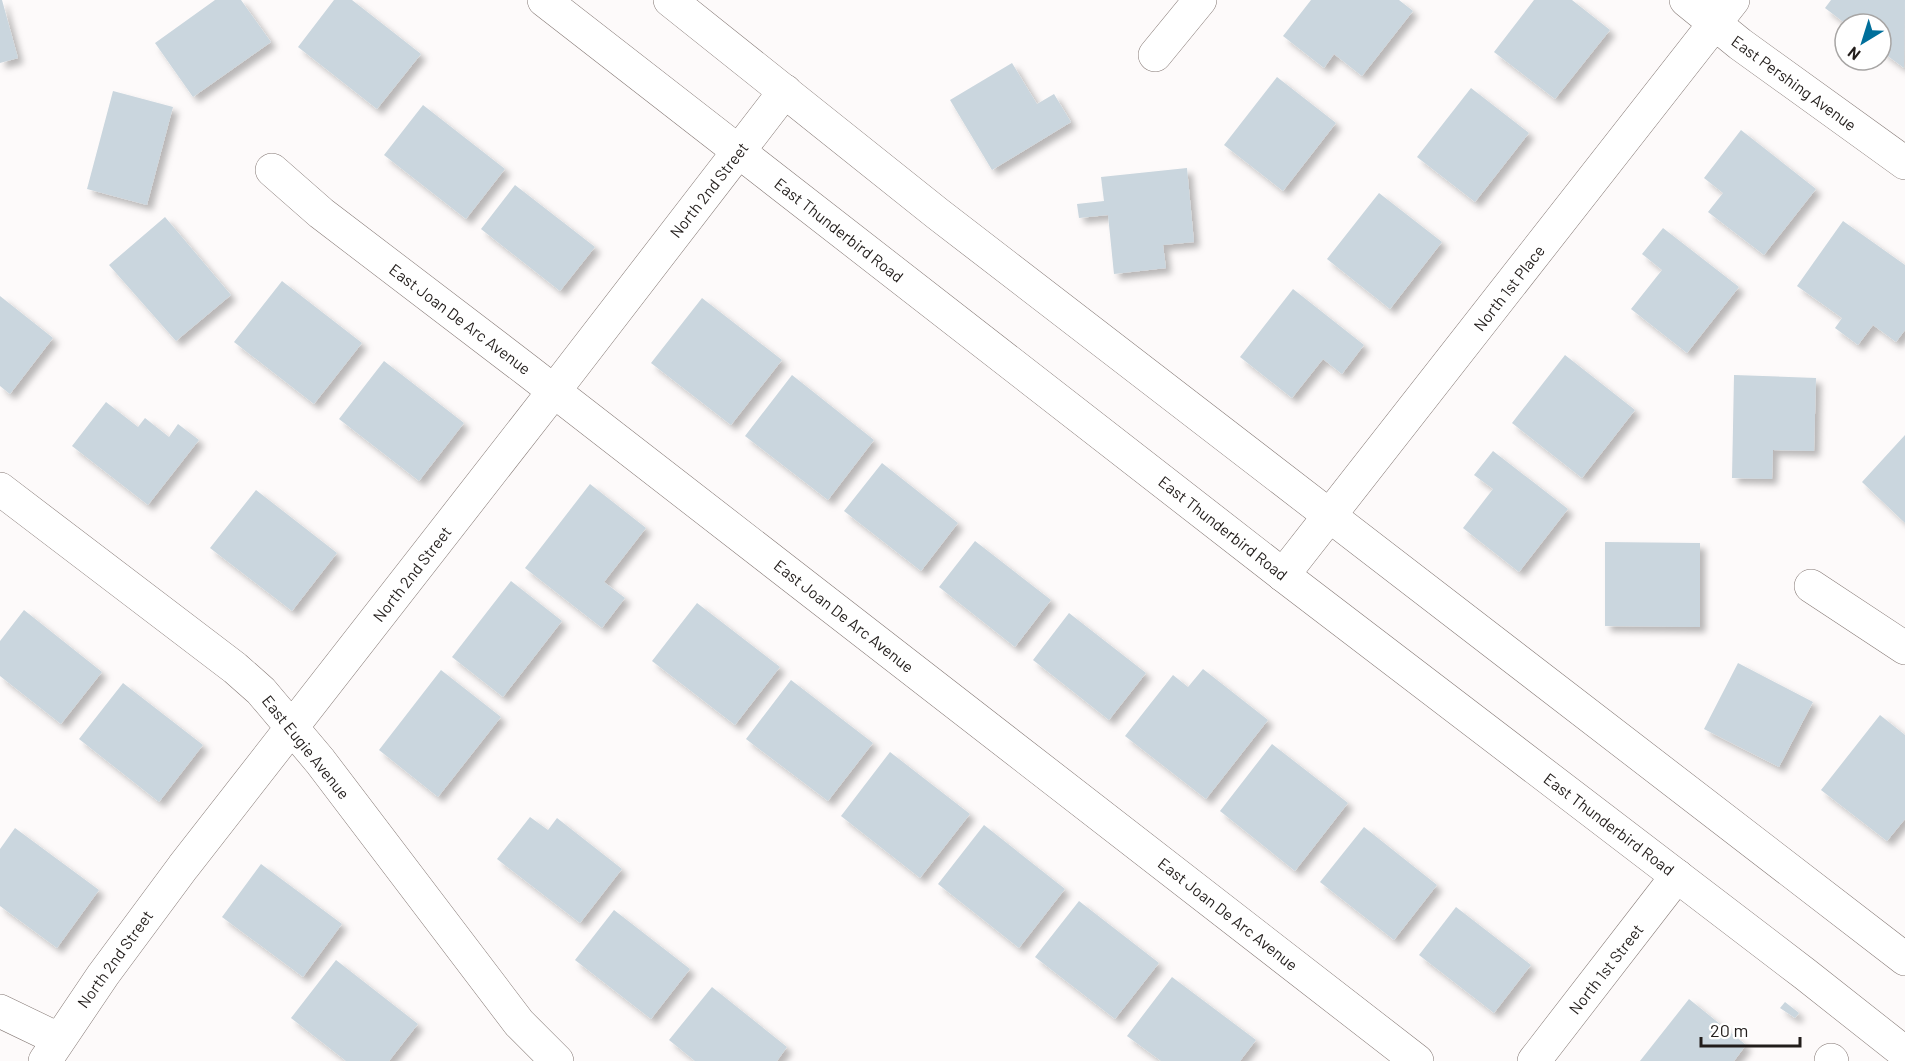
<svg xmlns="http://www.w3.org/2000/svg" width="1905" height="1061" viewBox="0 0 1905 1061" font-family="Barlow,sans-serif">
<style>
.building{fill:#cad6de;filter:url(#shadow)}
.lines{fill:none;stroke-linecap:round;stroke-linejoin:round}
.street-casing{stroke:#857975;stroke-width:34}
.secondary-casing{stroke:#857975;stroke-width:34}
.street{stroke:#fff;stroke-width:33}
.secondary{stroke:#fff;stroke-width:33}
.labels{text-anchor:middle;stroke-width:4.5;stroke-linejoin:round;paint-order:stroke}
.street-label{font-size:16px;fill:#221d1b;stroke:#fff}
</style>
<defs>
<filter id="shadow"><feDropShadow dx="5.5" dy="5.5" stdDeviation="3" flood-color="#0004"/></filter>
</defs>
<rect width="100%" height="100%" fill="#fdfafa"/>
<path class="building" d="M0,0H2L18,58L0,63Z
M215,0H241L271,42L193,97L155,43Z
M334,0H352L421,54L377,109L298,47Z
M1311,0H1399L1413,11L1362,76L1334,54L1324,68L1283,36Z
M1534,0H1572L1610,30L1555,99L1494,52Z
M1831,0H1905L1904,68L1881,51V24H1846L1825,8Z
M1012,63L1037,104L1054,94L1071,122L992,170L950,100Z
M1277,77L1336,123L1283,191L1224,145Z
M1471,88L1529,133L1475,202L1417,157Z
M113,91L173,107L147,205L87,189Z
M423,105L505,169L466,219L384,155Z
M1741,130L1816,189L1764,255L1708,212L1723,193L1704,178Z
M1187,168L1194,242L1163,245L1166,268L1114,274L1108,215L1079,218L1077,204L1104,201L1101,177Z
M515,185L595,247L560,291L481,229Z
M1379,193L1442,242L1390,309L1327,259Z
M165,217L231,295L176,341L109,265Z
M1843,221L1905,265V330L1896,342L1873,325L1858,345L1835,328L1842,318L1797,286Z
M1663,228L1739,287L1687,353L1631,309L1662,270L1642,254Z
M282,281L362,343L314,404L234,342Z
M1293,289L1364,345L1342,374L1323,359L1292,398L1240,357Z
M0,296L53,338L10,394L0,386Z
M702,298L782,360L731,425L651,363Z
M1565,355L1635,410L1582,478L1512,423Z
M384,361L464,423L419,481L339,419Z
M792,375L874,440L828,500L745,436Z
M1734,375L1816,378L1814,451L1773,450L1772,479L1732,478Z
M106,402L138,427L145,418L169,437L178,424L199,440L148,505L72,446Z
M1905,435V523L1862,482Z
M1493,451L1568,509L1519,572L1463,528L1493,489L1474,475Z
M882,463L958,523L921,571L844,511Z
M590,484L646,528L604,582L625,598L602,628L525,568Z
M256,490L337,553L292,611L210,548Z
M975,541L1051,600L1015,647L939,587Z
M1605,542L1700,543V627L1605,626Z
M511,581L562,621L503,697L452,657Z
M697,603L780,667L735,725L652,661Z
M24,610L102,672L61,724L0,676V641Z
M1069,613L1146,673L1109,720L1033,660Z
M1738,663L1813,702L1779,767L1704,729Z
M1203,669L1268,720L1206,799L1125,736L1173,675L1188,687Z
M441,670L501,717L438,797L379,750Z
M791,680L873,743L828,801L746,739Z
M123,683L203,745L159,802L79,739Z
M1880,715L1905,735V819L1887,841L1821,790Z
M1272,744L1348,803L1295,871L1220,811Z
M890,752L970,814L920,878L841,816Z
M530,817L548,830L557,818L622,869L580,923L497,859Z
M984,825L1065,889L1019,948L938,884Z
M1364,827L1437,885L1394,940L1320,882Z
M15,828L99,890L57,948L0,906V849Z
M261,864L342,924L303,977L222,917Z
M1079,901L1159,963L1115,1019L1035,957Z
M1456,907L1531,965L1494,1013L1419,955Z
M614,910L690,969L651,1019L575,960Z
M336,960L418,1024L389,1061H346L291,1018Z
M1172,977L1256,1040L1240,1061H1161L1127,1036Z
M712,987L787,1047L777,1061H695L669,1040Z
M1689,999L1746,1045L1734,1061H1640Z
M1785,1002L1799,1013L1795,1018L1780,1008Z"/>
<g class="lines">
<g class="street-casing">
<path id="street" d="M1686,0L1740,44L1905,163
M1155,55L1200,0
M272,170L321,213L528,371L1417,1061
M0,489L235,668L261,691L320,761L519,1023L557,1061
M1283,575L1733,0
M1811,586L1905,648
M0,1011L58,1039
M1831,1060L1832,1061
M45,1061L103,975L183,867L554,391L785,91
M1534,1061L1677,876"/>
</g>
<g class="secondary-casing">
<path id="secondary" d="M544,0L1283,575L1805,974L1905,1053
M670,0L938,214L1905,959"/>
</g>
<use href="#street" class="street"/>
<use href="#secondary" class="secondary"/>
</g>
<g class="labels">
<g class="street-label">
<text transform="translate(1794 83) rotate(36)" y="6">East Pershing Avenue</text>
<text transform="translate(709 190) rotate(-52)" y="6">North 2nd Street</text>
<text transform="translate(839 230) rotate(38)" y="6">East Thunderbird Road</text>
<text transform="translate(1509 288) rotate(-52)" y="6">North 1st Place</text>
<text transform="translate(460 319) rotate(37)" y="6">East Joan De Arc Avenue</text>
<text transform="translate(1223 528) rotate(38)" y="6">East Thunderbird Road</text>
<text transform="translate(412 574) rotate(-52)" y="6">North 2nd Street</text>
<text transform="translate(844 616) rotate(38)" y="6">East Joan De Arc Avenue</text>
<text transform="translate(306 747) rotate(51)" y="6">East Eugie Avenue</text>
<text transform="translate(1609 824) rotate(37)" y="6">East Thunderbird Road</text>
<text transform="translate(1228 914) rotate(38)" y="6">East Joan De Arc Avenue</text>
<text transform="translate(115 959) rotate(-54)" y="6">North 2nd Street</text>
<text transform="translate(1606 969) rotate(-52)" y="6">North 1st Street</text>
</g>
</g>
<g transform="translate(1863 42) rotate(218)"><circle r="28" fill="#ffffff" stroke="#a7a5a4" stroke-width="1.5"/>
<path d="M0-4.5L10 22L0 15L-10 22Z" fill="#006f9b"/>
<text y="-9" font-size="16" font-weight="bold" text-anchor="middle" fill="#221d1b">N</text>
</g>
<path d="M1701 1037v9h99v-9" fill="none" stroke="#221d1b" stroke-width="3"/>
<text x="1710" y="1037" font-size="18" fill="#221d1b" stroke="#ffffff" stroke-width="4.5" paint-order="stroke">20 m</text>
</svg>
